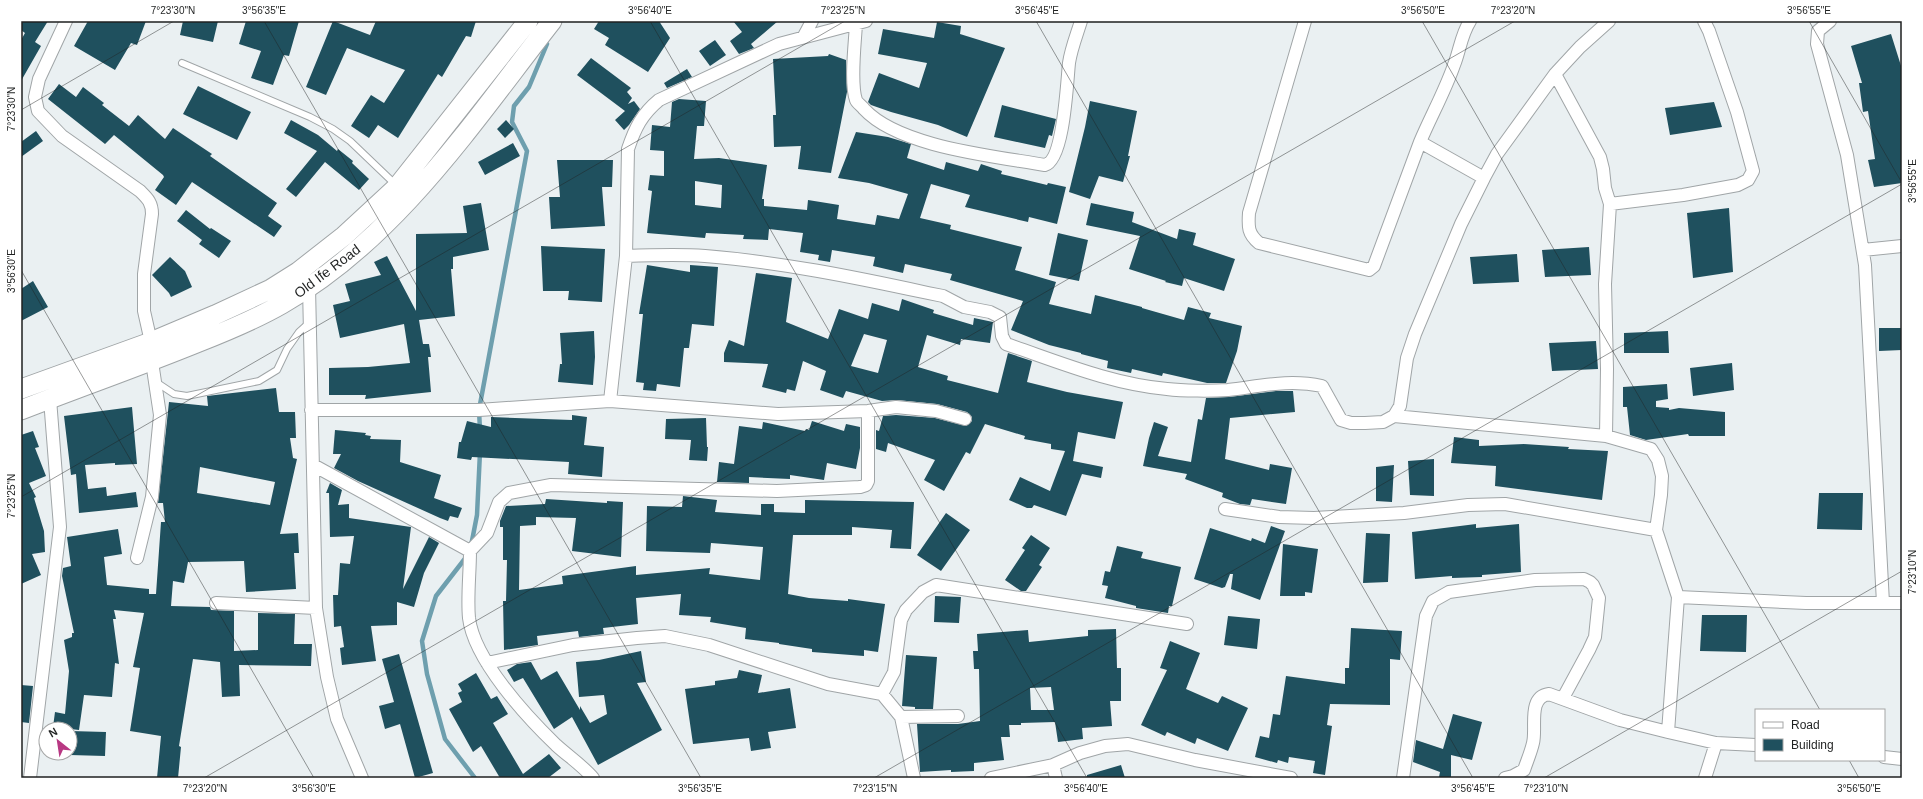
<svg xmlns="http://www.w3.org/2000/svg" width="1923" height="799" viewBox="0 0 1923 799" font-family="Arial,sans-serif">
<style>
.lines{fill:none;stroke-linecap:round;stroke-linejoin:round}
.stream{stroke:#6e9fae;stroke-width:4.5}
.building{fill:#1f505e;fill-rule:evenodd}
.lane-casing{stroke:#a0a5a7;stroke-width:8}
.street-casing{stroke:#a0a5a7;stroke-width:14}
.primary-casing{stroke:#a0a5a7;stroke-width:21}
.lane{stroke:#fff;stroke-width:6}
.street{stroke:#fff;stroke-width:12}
.primary{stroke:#fff;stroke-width:19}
.ticks{fill:none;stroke:#1f2121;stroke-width:1;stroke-opacity:0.45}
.labels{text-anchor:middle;stroke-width:4;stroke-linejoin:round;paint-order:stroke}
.street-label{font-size:14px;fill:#1f2121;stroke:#fff}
.neatline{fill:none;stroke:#1f2121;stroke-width:1.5}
.ticks-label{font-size:10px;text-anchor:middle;fill:#1f2121}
</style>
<rect width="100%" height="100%" fill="#eaf0f2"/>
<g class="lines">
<path class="stream" d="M480,430L479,410L527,151L512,122L514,106L529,87L547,44
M471,546L477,515L480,452
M467,556L436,596L422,641L427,674L445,739L475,778"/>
</g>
<path class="building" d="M21,21H48L35,42L41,46L21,81V40L25,33L21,30Z
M88,21H146L137,45L131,43L115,70L74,46Z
M183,21H218L213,42L180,35Z
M246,21H299L289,56L284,55L273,85L251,78L261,51L239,44Z
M333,21L370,35L376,21H476L471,37L466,36L442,77L438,74L398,138L378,125L369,138L351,126L371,95L384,103L405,70L347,48L326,95L306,87Z
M599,21H659L670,38L648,72L605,45L609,38L594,29Z
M733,21H778L751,44L754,48L739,54L730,41L742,32Z
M937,22L961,26L960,34L1005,48L967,137L938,125L891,112L871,105L868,102L879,73L919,88L927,63L878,54L883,29L934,38Z
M1891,34L1902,69V183L1874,187L1868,160L1875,159L1868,111L1863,112L1859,83H1862L1851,46Z
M715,40L726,55L710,66L699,51Z
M829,54L846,60L847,92L831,173L798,169L801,146L774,147L773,115H776L773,59L828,56Z
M591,58L631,88L627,92L632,98L628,104L634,101L640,109L629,125L624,130L615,120L625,111L577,75Z
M687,69L692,77L667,88L664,83Z
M59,84L76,97L83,87L104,103L102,105L129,126L138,115L165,139L173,128L212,154L210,156L277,203L268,216L282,226L274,237L192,182L176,205L155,190L164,177L163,175L114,135L105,144L48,99Z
M198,86L251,112L237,140L183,114Z
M679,99L706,101L704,126H697L694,159L719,158L767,165L762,199H764V206L807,210L808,200L839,205L837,219L875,225L877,215L899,219L908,194L869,183L838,178L856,132L888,137L911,144L907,158L944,170L946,162L978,171L981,164L1002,171L1001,174L1047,185L1048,183L1066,187L1057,224L1029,217L1028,222L965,207L970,195L931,184L920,218L951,225L950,229L1022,247L1015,270L1056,282L1049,304L1091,314L1095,295L1142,307V308L1184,320L1188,307L1211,313L1209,318L1242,326L1237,351L1226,383H1207L1163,373L1162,376L1132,369L1131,373L1107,368L1108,361L1081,354V353L1049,345L1011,330L1023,301L950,280L952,274L905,264L903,273L873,266L875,257L832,250L830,262L818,260L819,255L800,252L803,233L769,229L768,240L743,239L744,235L706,233L705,238L647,233L652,191L648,190L650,175L664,176V151L650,150L652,125L670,127L672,102ZM695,181L722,185L721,208L695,205Z
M1090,101L1137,111L1128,156H1130L1123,182L1099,176L1090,199L1069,192L1085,127Z
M1714,102L1722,127L1670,135L1665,108Z
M1002,105L1056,119L1052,136L1049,135L1045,148L994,137Z
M291,120L318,135L337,151L338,149L353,161L352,163L369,179L359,190L325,162L296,197L286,189L317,151L284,133Z
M506,120L514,129L505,138L497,129Z
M36,131L43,141L21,157V142Z
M513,143L520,156L485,175L478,162Z
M557,160H613L612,187H602L605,226L551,229L549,197H560Z
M481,203L489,250L453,257V269H451L455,316L419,320L423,344H429L431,357H428L431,392L365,399L366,395H329V368L368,367L410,363L404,324L340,338L333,305L350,301L345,284L381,275L374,262L387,256L416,311V234L467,233L463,206Z
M1091,203L1134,212L1132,222L1177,239L1179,229L1196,233L1193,245L1235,259L1224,291L1184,278L1182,286L1165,282L1166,281L1129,269L1140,236L1086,225Z
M1729,208L1733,272L1693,278L1687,213Z
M186,210L210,229L211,228L231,241L219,258L199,244L202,240L177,221Z
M1058,233L1088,240L1079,281L1049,275Z
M541,246L605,249L602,302L568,300L569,291H543Z
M1589,247L1591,275L1545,277L1542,250Z
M1517,254L1519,282L1473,284L1470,257Z
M170,257L185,271L192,287L171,297L169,293L152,275Z
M647,265L690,272V265L718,267L714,326L692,324L689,348H684L680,387L657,384L656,391L643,390L644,383L636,382L643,314H639Z
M756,273L792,278L786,322L828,339L839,309L868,319L872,303L899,311L902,299L934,310L933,313L973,325L974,318L993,322L990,343L961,339L960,345L927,335L918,367L948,376L947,380L998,393L1008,353L1032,361L1027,382L1067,392L1123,402L1115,439L1078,432L1073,461L1103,467L1101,478L1082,474L1066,516L1034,505L1032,508H1027L1009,500L1020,477L1050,491L1065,451L1051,449V444L1024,439L1025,436L985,424L970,454L966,452L944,491L924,480L935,460L888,443L886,452L876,449V430L879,431L883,416L896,415L935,418L966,426L972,421V417L967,412L937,404L897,400L882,401L846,391L843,398L820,390L826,371L803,361L795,391L787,389L786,393L762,387L768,364L724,362V353L729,340L744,346ZM864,334L887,340L878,373L851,366Z
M33,281L48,307L21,321V289Z
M1879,328H1902V350L1879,351Z
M594,331L595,357L593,385L558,382L560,364H562L560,333Z
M1668,331L1669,353H1624V333Z
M1596,341L1598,369L1552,371L1549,343Z
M1732,363L1734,390L1693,396L1690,368Z
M1667,384L1668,399L1656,401V407L1669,408V410L1679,408L1725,412V436H1689L1688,434L1646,440L1630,435L1627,407H1623V387Z
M276,388L279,412H295L296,438H290L293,458L297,459L280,534L298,533L299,553H294L296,589L246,592L244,561L188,562L184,583L173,581L171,606L210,607L211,610L234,611V651L258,650V613L295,614L294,644H312L311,666L239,665L240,696L222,697L220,662L193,659L179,746L181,747L178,778H157L161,736L130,731L140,668L133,667L144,613L114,610L116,619H113L119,664L115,663L112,697L84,695L79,730L53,727L55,712L65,714L69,671L64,640L72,637V633H74L62,576L63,568L71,566L67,537L118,529L122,554L104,557L107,585L149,589V594H156L161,522H165L163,503H158L169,402L208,406L207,396ZM200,467L275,482L270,505L197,493Z
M1276,391H1293L1295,412L1230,418L1225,459L1269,470L1270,464L1292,468L1286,504L1252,499L1250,505L1240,504L1222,497L1223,493L1185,479L1187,474L1143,466L1149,438L1154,422L1168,427L1158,456L1191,462L1198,419L1202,420L1206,398L1229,397Z
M132,407L137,464L115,465V463L85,465L88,489L106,487L107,496L136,492L138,507L79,513L76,474L71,475L64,416Z
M572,415L587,417L584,445L604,447L602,477L568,474L569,462L472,457L471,460L457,458L459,442H461L467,421L491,427V417L572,420Z
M706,418L707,447H708L707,461L689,460L691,440L665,439L666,419Z
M812,421L844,431L846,424L860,427V448L856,469L827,463L824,480L790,475V479L749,477V483L717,482L719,462L734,464L739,426L762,429L763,422L805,431L806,429L809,430Z
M335,430L366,433L365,435L371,436L370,439L401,440L400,462L441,475L434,498L462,508L458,518L450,516L448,521L440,518L358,481L334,468L341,454H333Z
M33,431L39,447L35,448L46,476L29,483L36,497L34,498L44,531L45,552L32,554L41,575L21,584V435Z
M1454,437L1479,440V446L1524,444L1569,447L1568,449L1608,451L1602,500L1495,486L1496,466L1451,463Z
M1434,459V496L1410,495L1408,461Z
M1394,465L1392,502L1376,501V467Z
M330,483L342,490L338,505L349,504V518L411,527L403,589L429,537L439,543L424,573L414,607L397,602V625L371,626L376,661L342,665L340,648L344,647L341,626L334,627L333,595H338L340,563L350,564L354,536L330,537L329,493H326Z
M1819,493H1863L1862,530L1817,529Z
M683,496L717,500L715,512L761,515V504H774V512L805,513V500L914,502L911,549L890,548L892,530L852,527V535H793L788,594L809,598L848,601V599L885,604L878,652L864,650V656L812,652V649L779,644V643L745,639L746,628L710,622L711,617L679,615L681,594L636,598L638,624L603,628L604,634L579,637L578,631L537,636L538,645L504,650L503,601H506L507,560H503V527H500V521L506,506L545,504L546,499L607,503V501L623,502L621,557L572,551L576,518L536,517V525L520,526L519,590L563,584L562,576L636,566V575L710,568L709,574L760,580L763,547L711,543L710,553L646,551L647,506L682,507Z
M946,513L970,530L941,571L917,555Z
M1476,524V528L1519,524L1521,572L1482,575V577L1452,578V576L1415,579L1412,532Z
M1271,526L1285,531L1260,600L1231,589L1233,574H1230L1225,587L1222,588L1194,579L1210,528L1251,541L1252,538L1265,543Z
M1366,533L1390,534L1388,582L1363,583Z
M1031,535L1050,548L1039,565L1042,567L1026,591H1021L1005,580L1025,550L1022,548Z
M1283,544L1318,549L1312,593L1305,592V596H1280Z
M1117,546L1143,552L1141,558L1181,567L1172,606H1169L1168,613L1136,608V606L1105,598L1108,586L1102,585L1105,571L1110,572Z
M935,596L961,597L959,623L934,622Z
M1702,615H1747L1746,652L1700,651Z
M1228,616L1260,619L1257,649L1224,645Z
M1351,628L1402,631L1400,660L1390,659V705L1330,704L1327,725L1332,726L1325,775L1313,773L1315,761L1289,757L1288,763L1278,760L1277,763L1255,757L1260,736L1269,738L1273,714L1280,715L1286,676L1345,684V668H1349Z
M1116,629L1117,668H1121V701H1110L1112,726L1082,728L1083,739L1058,742L1055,722L1021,723V725H1009L1010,737H1001L1004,760L974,763V771L951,772V770L920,772L917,724H958L980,721L979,669H974L973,651H978L977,634L1028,630L1029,642L1088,636V630ZM1051,687L1054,710H1031L1030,688Z
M1170,641L1200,653L1186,689L1218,703L1222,696L1248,708L1228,751L1197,738L1195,744L1167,732L1165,736L1141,725L1167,670L1160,668Z
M641,651L646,682L637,683L662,730L598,765L572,717L554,729L523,678L514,682L507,670L517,664L531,662L541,680L557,671L580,710V706L590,723L607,714L604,695L579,697L576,662L599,660Z
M399,654L433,773L415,778L400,724L385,729L379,706L394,702L382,659Z
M906,655L937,657L933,709H915V707L902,706Z
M739,670L762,675L758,693L790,688L796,728L768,732L771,748L751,751L749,738L693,744L685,689L715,685V681L737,678Z
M476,673L491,699L497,696L508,714L493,723L523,774L549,754L561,768L548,778H500L481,746L473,752L449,709L462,702L458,693L462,691L458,684Z
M21,685L33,686L29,723L21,722Z
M1453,714L1482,722L1472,760L1451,755V777H1439L1440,772L1413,762L1416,740L1443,749Z
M70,731L106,732L105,756L70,755Z
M1121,765L1125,778H1087V775Z"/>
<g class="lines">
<g class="lane-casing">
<path id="lane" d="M182,63L310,117L333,129L350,141L396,185
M156,382L174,394L187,396L259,381L277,370L287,349L299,332L309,323"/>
</g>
<g class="street-casing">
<path id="street" d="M66,21L39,79L35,97L38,111L62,136L140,191C147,198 152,202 152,214L144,274V311L151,342
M1305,21L1249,213C1248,227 1248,234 1259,243L1369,270L1374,266L1420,142
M1470,21C1461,35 1460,50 1454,65C1445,91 1431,116 1420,142L1484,178
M1830,21L1818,31L1817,44L1847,155L1865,265L1883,603
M856,24C855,43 850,83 856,100C857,103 862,106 864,109C899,147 994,156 1045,165C1064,160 1067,81 1069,63C1071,49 1077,34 1081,21
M804,36L812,21
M1555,74L1600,157L1603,169L1605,188L1610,204L1605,284L1607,369L1606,436L1651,449L1658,460L1662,476L1661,495L1656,530L1678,597L1668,732
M1610,204L1683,195L1738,185L1748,180L1753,171L1737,112L1709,31L1704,21
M1863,250L1902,246
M626,256C652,255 679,254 705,256C780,262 854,277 928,293L943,296L964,307L990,312L1000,317L1002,336L1006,344C1059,362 1111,384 1167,389C1183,391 1212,391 1228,390C1262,386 1289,379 1322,386L1341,420L1351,423H1365L1383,422L1394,416L1400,406L1407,358L1415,334L1461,224L1484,178L1497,154L1555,74L1580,47L1609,21
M309,287L316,608L327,677L337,719L362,778
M610,401L626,256L628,149C635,128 642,114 659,100L779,44L866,21
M311,410H479L610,401L778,414L868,411L896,407L936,411L965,419
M1394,416L1606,436
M313,465L470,551
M1225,509L1279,517L1314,518L1404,513L1468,505L1505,504L1656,530
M137,558L152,497L160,415L152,362
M1678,597L1806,603H1902
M216,603L316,608
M487,663L573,645L637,638L665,636L709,645L828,684L882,694L901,717L914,778
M882,694L894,672L901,620L906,610L923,592L936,585L1187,624
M901,717L958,716
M1884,757L1902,759
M1053,765L1056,778
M30,778L60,527L50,399
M593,778C583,766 568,756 556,745C527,717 474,660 469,618C467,597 470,573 470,551L487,533L499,502L509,493L551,485L777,491L860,487L866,485L868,481V411
M991,778L1053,765L1080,753L1105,746L1128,744L1195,760L1291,778
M1403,778L1426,616L1433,601L1449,592L1535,580L1584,579L1590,582L1593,585L1599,598L1595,637L1589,650L1563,698
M1505,778L1513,776L1524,770C1527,761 1531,752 1533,743C1537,728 1527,697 1549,694L1620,720L1668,732L1716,743L1756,745
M1705,778L1716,743"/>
</g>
<g class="primary-casing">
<path id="primary" d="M21,389L151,342L215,315L271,289L298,272L344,236L397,187L528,21
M21,410C80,387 140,366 199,342C227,331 256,319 282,304C397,238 472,123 552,21"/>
</g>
<use href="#lane" class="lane"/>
<use href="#street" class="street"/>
<use href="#primary" class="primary"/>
</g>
<path class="ticks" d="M264,21L701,778M650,21L1087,778M1036,21L1473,778M1422,21L1820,710M1809,21L1902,183M21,110L174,21M21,270L314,778M21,497L845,21M1849,760L1859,778M204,778L1515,21M874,778L1902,184M1544,778L1902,571"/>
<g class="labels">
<g class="street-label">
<text transform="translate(327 271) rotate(-37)" y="5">Old Ife Road</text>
</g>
</g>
<rect width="1923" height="799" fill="none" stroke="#ffffff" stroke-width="44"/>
<rect x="1755" y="709" width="130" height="52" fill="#ffffff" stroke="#a5a6a6"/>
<rect x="1763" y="722" width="20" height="6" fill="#ffffff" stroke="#a5a6a6"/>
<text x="1791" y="729" font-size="12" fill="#1f2121">Road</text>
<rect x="1763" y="739" width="20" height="12" fill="#1f505e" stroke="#a5a6a6"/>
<text x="1791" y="749" font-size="12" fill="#1f2121">Building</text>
<g transform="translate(58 741) rotate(330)"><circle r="19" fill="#ffffff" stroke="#a5a6a6"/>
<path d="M0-3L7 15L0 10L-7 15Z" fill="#b83883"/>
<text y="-6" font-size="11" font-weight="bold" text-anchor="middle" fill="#1f2121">N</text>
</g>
<rect x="22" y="22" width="1879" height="755" class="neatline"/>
<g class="ticks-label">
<text x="173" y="14">7°23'30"N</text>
<text x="264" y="14">3°56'35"E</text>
<text x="650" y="14">3°56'40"E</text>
<text x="843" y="14">7°23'25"N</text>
<text x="1037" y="14">3°56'45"E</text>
<text x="1423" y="14">3°56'50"E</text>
<text x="1513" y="14">7°23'20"N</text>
<text x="1809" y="14">3°56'55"E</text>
<text transform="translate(11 109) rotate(-90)" y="4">7°23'30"N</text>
<text transform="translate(1912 181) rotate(-90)" y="4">3°56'55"E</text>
<text transform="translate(11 271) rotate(-90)" y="4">3°56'30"E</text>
<text transform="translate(11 496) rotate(-90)" y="4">7°23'25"N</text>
<text transform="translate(1912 572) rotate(-90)" y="4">7°23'10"N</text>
<text x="205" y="792">7°23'20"N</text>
<text x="314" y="792">3°56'30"E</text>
<text x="700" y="792">3°56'35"E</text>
<text x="875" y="792">7°23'15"N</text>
<text x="1086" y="792">3°56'40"E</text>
<text x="1473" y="792">3°56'45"E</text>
<text x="1546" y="792">7°23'10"N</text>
<text x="1859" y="792">3°56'50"E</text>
</g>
</svg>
